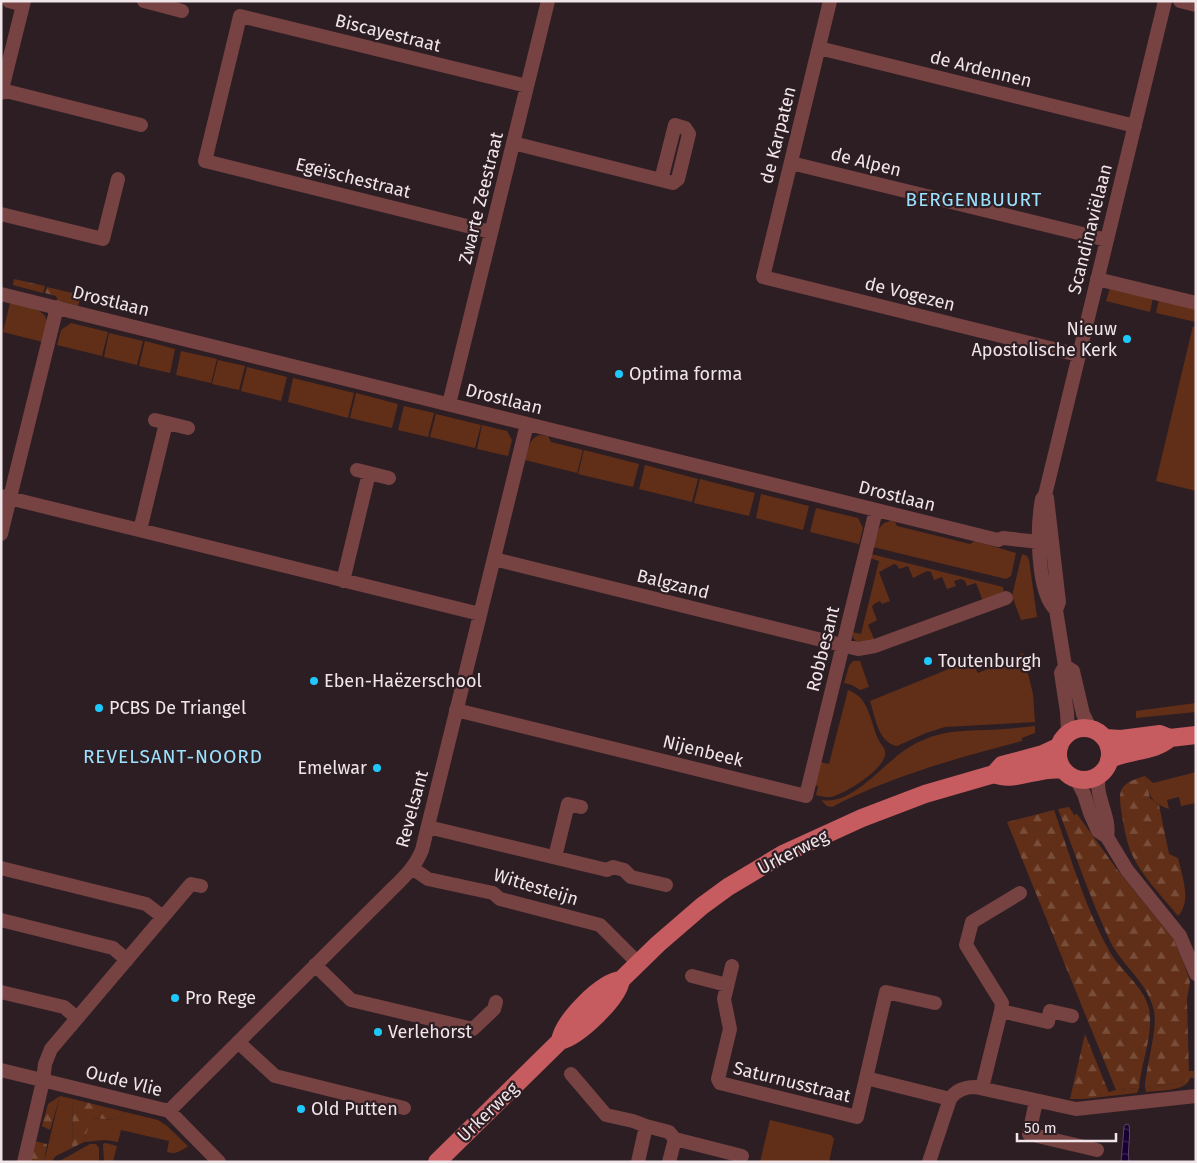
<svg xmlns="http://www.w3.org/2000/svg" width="1197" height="1163" viewBox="0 0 1197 1163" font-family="'Fira Sans',sans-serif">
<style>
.green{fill:#612f17}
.forest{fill:url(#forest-firs)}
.water{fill:url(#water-waves);stroke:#5a4569}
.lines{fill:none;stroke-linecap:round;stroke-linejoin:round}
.minor{stroke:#764242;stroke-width:14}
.major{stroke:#c65b60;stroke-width:18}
.poi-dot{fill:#1ec9fd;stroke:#2d1e24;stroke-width:2}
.labels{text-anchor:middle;stroke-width:4.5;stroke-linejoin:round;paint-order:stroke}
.street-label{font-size:18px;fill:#f0e5e9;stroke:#2d1e24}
.poi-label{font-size:18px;fill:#f0e5e9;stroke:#2d1e24;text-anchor:start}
.neighbourhood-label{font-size:19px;letter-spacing:1px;fill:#9ce2fe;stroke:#2d1e24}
</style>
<defs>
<pattern id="forest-firs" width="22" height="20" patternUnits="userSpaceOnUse" patternTransform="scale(1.25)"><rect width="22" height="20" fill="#612f17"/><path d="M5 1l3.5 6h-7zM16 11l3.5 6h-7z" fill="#784d39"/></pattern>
<pattern id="water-waves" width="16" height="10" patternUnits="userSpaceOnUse" patternTransform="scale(1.25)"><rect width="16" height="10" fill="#190032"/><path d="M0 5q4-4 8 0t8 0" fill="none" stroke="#3b2550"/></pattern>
</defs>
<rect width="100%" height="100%" fill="#2d1e24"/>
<path class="green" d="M1110,288L1153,298L1150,312L1106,301Z
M1159,299L1196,309V322L1156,313Z
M10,303C21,306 46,307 47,322C47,328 45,336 43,342L3,332Z
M71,323L108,332L102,356L57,345L61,330Z
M1193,326L1196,328V491L1156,481Z
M109,333L143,341L137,365L104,357Z
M145,341L175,349L170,373L139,366Z
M181,351L217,359L211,383L176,375Z
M218,360L245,366L239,390L212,384Z
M247,367L287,377L281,401L241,391Z
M293,378L354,393L348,418L288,402Z
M356,393L398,404L392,428L350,418Z
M404,406L434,413L428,437L398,430Z
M436,414L481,425L475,448L430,437Z
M482,425L507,431L512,440L508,456L477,449Z
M539,435L548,436L551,442L583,450L577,473L525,460C528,449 528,440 539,435Z
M584,450L639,464L633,487L578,474Z
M645,465L698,479L692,502L639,489Z
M700,479L755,493L749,516L694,503Z
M761,494L809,506L803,530L756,518Z
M816,508L858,518L863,528L859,544L810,532Z
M891,521L895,522L897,526L970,544L975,541L1016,553L1011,576L1006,579L873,547C877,535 877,523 891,521Z
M871,554L1003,587L1004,593L983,601L976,583L967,586L965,581L961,579L954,581L956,586L947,589L942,577L934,580L931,572L927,571L913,578L908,566L899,569L897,565L894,564L879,572L890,601L882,604L880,601L874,604L872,607L877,620L868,625L875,641L857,642L853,638L852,632L861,634L879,561L870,558Z
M1022,554L1027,556L1029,560L1037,617L1021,620L1012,596Z
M1023,653L1033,694L1035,722L945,727L926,733L897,746C878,743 875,716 870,701L971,660L978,673Z
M853,661H860L869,687L860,690L852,685L844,683L849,666Z
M848,690C853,692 860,696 863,701C871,713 873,729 879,741C882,746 886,749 885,755C883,770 845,794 831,797C826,798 821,796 816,795L818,786L814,785L820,762L829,764Z
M1196,703V712L1136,718V711Z
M1035,726V733L1022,738V741C958,758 891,776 832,807L827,806L821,800C853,806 883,763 908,748C942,727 966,732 1004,729C1015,728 1025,727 1035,726Z
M1196,772V803L1181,806L1179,797L1167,800L1169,809C1149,802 1149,794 1145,776L1153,783Z
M1189,1071H1194V1078H1190C1187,1092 1158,1090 1146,1092L1145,1087L1186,1082Z
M1139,1088L1137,1093L1084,1099L1116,1090Z
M60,1096L73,1099L72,1148L56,1156L51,1162H44Z
M125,1112L158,1120L167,1126L188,1146C181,1151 175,1155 167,1152L169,1141L121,1130L118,1142L105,1140L84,1142L90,1118L116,1120Z
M770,1120L831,1135L834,1139L829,1162H760Z
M106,1143L117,1146L113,1161L115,1162H104L103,1144Z
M90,1144H96L99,1148V1162H58Z"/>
<path class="forest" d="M14,279L45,286L43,293L13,285Z
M47,287L81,295L78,306L58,301L56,296L45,293Z
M1145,776L1150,798L1159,805L1169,854L1178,858C1182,876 1192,901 1178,916C1162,896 1139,873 1130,850C1126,839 1124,827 1122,816C1118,790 1118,784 1145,776Z
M1069,807L1074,815L1077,814L1116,868L1174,940L1184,964L1190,982L1187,999L1189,1075L1186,1082L1145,1087C1146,1066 1158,1029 1154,1011C1148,982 1123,967 1110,941C1090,898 1075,853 1058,809Z
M1054,810C1071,858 1085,908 1110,952C1121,972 1144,986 1149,1009C1154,1033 1141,1063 1139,1088L1116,1090L1007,822Z
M1085,1034L1109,1093L1084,1099H1070Z
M60,1096L50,1130L42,1126L48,1104Z
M73,1099L125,1112L116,1120L91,1118L84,1142L72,1148Z
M34,1141L47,1144L44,1162H29Z"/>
<path class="water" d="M1126,1124L1129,1125C1131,1138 1127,1150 1129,1162H1121L1124,1127Z"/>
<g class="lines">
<path class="minor" d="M9,1L23,5
M144,1L182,11
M830,1L763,277L1078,355
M1180,1L1196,5
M819,48L1135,126
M2,90L141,125
M1,93L24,1
M513,143L673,183L678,179L689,134L685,128L675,125L661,180
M791,163L1107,240
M1,214L103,239L118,179
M491,232L205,161L236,33L240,16L527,86
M1097,279L1196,303
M1,294L998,540L1003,538L1039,542L1051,546
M449,404L548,1
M155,420L188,428
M357,470L389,478
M1,496L480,614
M1047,498L1059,602L1056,610L1065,666L1061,673L1067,712L1068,733
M140,530L166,423
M1,534L57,307
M494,559L858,649L875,646L1006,598
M343,581L369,473
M1056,610C1036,592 1037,525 1042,499L1045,495L1165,1
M1065,666L1073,671L1083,714L1090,728
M456,710L806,796L876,510
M1099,775C1094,797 1111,816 1107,837
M1076,779L1084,794L1090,813L1098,831L1107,837L1127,870L1180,936L1196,974
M428,827L607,870L613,867L624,870L631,877L666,885
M555,857L568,804L581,807
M1,868L146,904L163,917
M412,868L428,879L493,893L500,899L600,925L638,963
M1020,893L972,922L966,945L1002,1003L1001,1011L1048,1022L1050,1011L1072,1016
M1,920L113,948L127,960
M315,965L351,1000L473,1029L494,1009L496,1002
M732,966L724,999L730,1029L718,1079L720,1083L857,1117L886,992L935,1003
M692,976L727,985
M1,992L64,1007L77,1018
M238,1042L275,1076L404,1108
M1,1070L169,1111L219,1162
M571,1074L606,1115L633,1121L646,1126
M866,1078L950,1099
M982,1088L1001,1011
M1036,1101L1029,1134L1097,1150
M169,1111L388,893C401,880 415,868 422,850L527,424
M24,1162L43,1081L45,1064L51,1049L191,884L201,886
M638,1162L646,1126L669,1132L675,1139L742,1156
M669,1162L675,1139
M929,1162L950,1099C956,1090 965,1087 975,1087L1076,1109L1196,1096"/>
<path class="major" d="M1058 754a26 26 0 1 1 52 0a26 26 0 1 1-52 0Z
M1105,738L1121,739L1160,734L1170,738L1196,735
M1109,760C1128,749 1154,753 1170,738
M994,774C1015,783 1040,766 1063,770
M560,1041C563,1021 601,982 621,980
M437,1162L560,1041C579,1036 618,999 621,980L658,944L702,906L728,887L783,854L862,818L925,794L994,774L1002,765L1043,754L1058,747"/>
</g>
<g class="poi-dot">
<circle cx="1127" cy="339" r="5"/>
<circle cx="619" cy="374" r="5"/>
<circle cx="928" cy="661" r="5"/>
<circle cx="314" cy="681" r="5"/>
<circle cx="99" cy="708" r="5"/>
<circle cx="377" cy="768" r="5"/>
<circle cx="175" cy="998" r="5"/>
<circle cx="378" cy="1032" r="5"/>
<circle cx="301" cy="1109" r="5"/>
</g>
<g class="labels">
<g class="street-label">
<text transform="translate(388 33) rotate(14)" y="6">Biscayestraat</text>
<text transform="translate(981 69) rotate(14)" y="6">de Ardennen</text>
<text transform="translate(778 135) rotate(-76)" y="6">de Karpaten</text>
<text transform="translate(866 162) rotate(14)" y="6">de Alpen</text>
<text transform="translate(353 178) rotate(14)" y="6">Egeïschestraat</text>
<text transform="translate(481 198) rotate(-76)" y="6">Zwarte Zeestraat</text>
<text transform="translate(1090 229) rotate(-76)" y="6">Scandinaviëlaan</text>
<text transform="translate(910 294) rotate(14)" y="6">de Vogezen</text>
<text transform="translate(111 301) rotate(14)" y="6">Drostlaan</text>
<text transform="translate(504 399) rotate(14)" y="6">Drostlaan</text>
<text transform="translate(897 496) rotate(14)" y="6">Drostlaan</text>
<text transform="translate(673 584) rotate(14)" y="6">Balgzand</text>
<text transform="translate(823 649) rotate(-76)" y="6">Robbesant</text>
<text transform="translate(703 751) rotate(14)" y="6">Nijenbeek</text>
<text transform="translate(412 809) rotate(-75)" y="6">Revelsant</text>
<text transform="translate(793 852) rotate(-27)" y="6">Urkerweg</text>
<text transform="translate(536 887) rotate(17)" y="6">Wittesteijn</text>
<text transform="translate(124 1081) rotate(14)" y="6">Oude Vlie</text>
<text transform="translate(792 1082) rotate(14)" y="6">Saturnusstraat</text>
<text transform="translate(488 1112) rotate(-44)" y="6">Urkerweg</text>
</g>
<g class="poi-label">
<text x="1117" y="335" text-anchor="end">Nieuw<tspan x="1117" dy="21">Apostolische Kerk</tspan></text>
<text x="629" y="380">Optima forma</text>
<text x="938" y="667">Toutenburgh</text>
<text x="324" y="687">Eben-Haëzerschool</text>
<text x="109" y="714">PCBS De Triangel</text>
<text x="367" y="774" text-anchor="end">Emelwar</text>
<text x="185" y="1004">Pro Rege</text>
<text x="388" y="1038">Verlehorst</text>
<text x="311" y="1115">Old Putten</text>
</g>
<g class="neighbourhood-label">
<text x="974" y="206">BERGENBUURT</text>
<text x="173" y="763">REVELSANT-NOORD</text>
</g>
</g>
<rect width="1197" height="1163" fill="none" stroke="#f0e5e9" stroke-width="5"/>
<path d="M1017 1133v8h99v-8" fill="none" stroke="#f0e5e9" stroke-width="2.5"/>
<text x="1024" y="1133" font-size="15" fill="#f0e5e9" stroke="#2d1e24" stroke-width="4" paint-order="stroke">50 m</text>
</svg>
